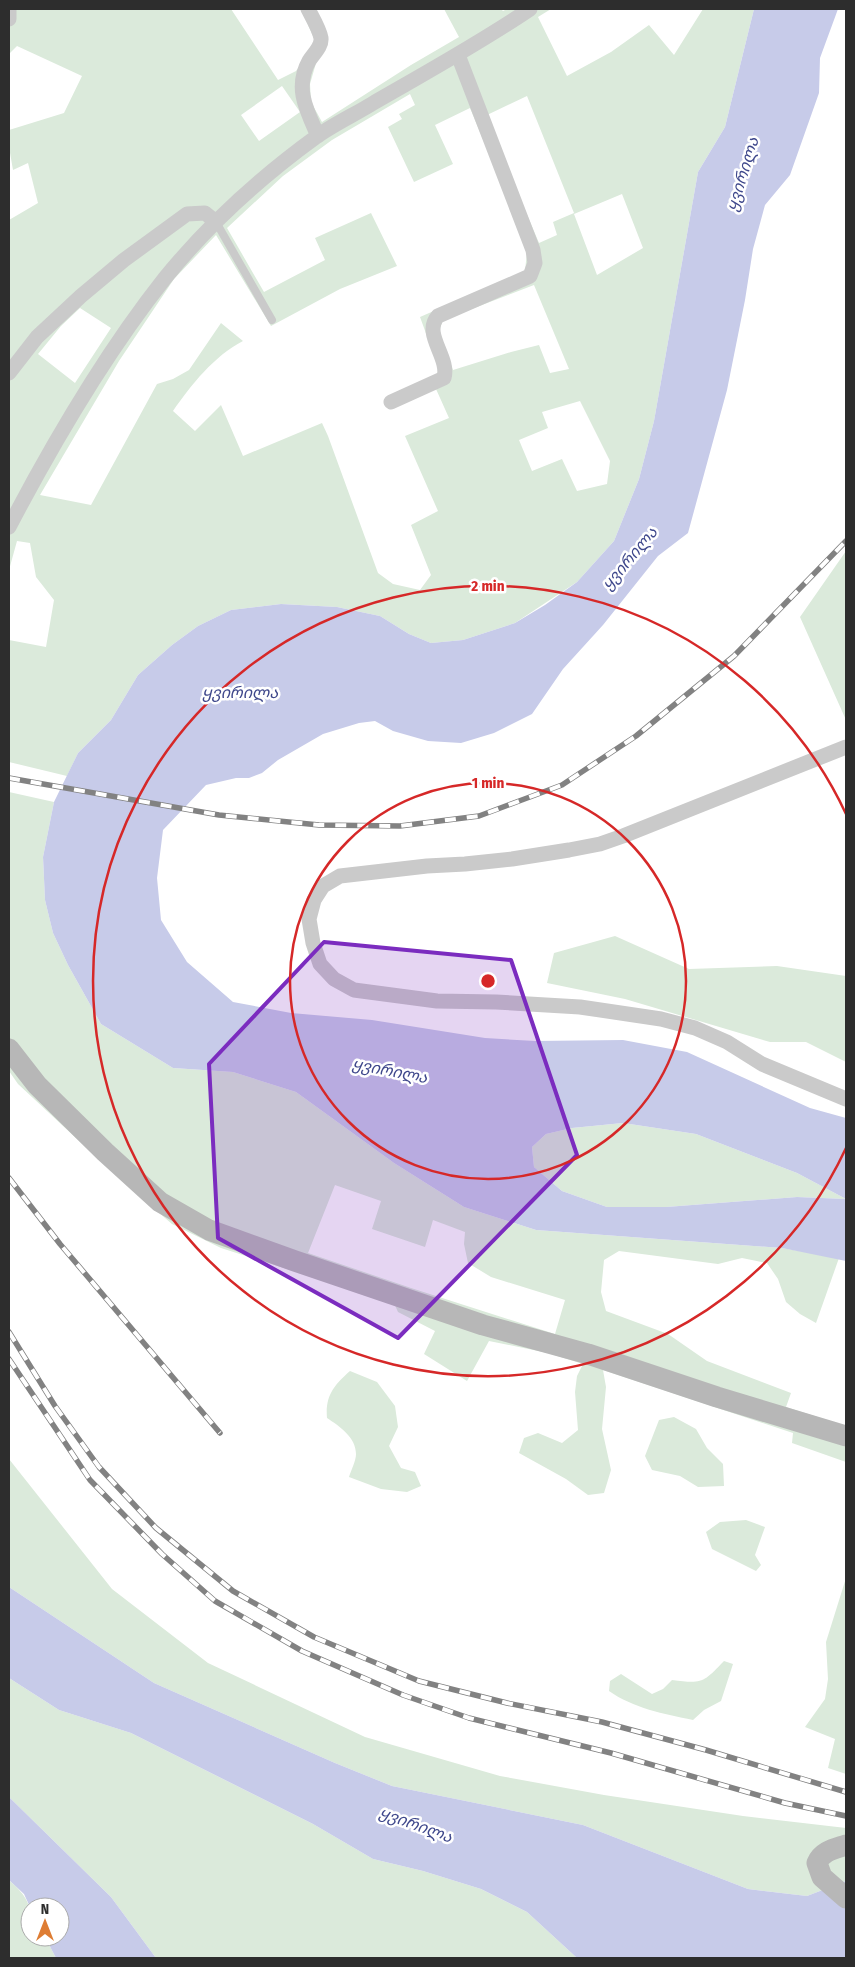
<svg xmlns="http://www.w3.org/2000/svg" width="855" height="1967" viewBox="0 0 855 1967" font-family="'Fira Sans Condensed','Noto Sans Georgian',sans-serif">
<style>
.green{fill:#dbeadb;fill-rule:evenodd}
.water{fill:#c7cbe9;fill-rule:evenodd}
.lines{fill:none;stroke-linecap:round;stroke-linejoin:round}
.lane{stroke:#cacaca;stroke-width:8}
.street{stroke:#cacaca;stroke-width:15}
.secondary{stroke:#b7b7b7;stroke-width:21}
.rail-casing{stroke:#828282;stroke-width:5.5}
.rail{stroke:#fff;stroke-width:4;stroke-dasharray:11;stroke-linecap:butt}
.marked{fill:#7b2cbf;fill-opacity:0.2;stroke:#7b2cbf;stroke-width:4;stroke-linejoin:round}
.ring{fill:none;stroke:#d62828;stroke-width:2.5}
.labels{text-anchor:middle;stroke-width:5;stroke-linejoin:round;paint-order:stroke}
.water-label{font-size:16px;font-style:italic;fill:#3e478b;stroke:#fff}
.centre{fill:#d62828;stroke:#fff;stroke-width:2.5}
.ring-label{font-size:15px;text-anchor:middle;font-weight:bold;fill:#d62828;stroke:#fff;stroke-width:5;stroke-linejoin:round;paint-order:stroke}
</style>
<rect width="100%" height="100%" fill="#fff"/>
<path class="green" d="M9,9H231L278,80L296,71L316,43L301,9H315L327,38L324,50L316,63L310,84L311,102L322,122L411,65L459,37L444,9H501L503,11L507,9H551L538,17L567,76L611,52L649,25L674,55L703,9H754L725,127L698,172L654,421L639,479L614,541L577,582L515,623L463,640L431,643L409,634L380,616L337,607L281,604L231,610L198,626L172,645L138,675L111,720L78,753L67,776L9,762V640L46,647L54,600L36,577L30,543L17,541L9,570V220L38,203L28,163L13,170L9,147V130L64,113L82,76L17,46L9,54ZM282,86L300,112L259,141L241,115ZM410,94L415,105L399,114L402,119L388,127L414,182L453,164L435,125L470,108L516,219L527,252L525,271L420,317L439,369L435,378L389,397L393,406L436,389L449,418L405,436L438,511L411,525L431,575L420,590L393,584L378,573L328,436L322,423L243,456L221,405L195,431L173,411C191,385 214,356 243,341L221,323L189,370L173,379L157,384L91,505L40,495L119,361L174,279L216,235L271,326L340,289L397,266L371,213L315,238L325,260L264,292L227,228L283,176L332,140ZM527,96L574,213L553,222L557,235L539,243L506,165L487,115ZM622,194L643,248L597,275L574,214ZM534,285L569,369L550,373L539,345L511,352L453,370L439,331L443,320ZM80,308L111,328L75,383L38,354L61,326ZM580,401L610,461L607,484L577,491L562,459L532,471L519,440L548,428L542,412Z
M846,551V720L800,617Z
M9,792L54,802L43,857L45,900L53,933L68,965L101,1024L173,1068L233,1072L296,1092L394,1163L464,1207L536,1230L782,1248L839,1258L816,1323L800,1314L786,1302L778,1279L767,1263L742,1258L718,1264L619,1251L604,1260L601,1292L606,1311L668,1334L707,1361L791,1393L786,1407L846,1426V1462L792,1443L793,1433L603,1370L606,1387L602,1429L611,1470L604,1493L588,1495L566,1479L519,1453L524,1438L538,1433L562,1443L578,1430L575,1392L577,1376L583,1364L548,1353L489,1341L467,1381L424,1354L435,1331L398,1312L394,1303L221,1248L172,1224L121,1180L18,1084L9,1071ZM335,1185L381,1201L372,1229L425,1247L433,1220L465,1232L464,1244L468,1263L491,1277L565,1300L555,1334L411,1288L308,1253Z
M615,936L689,969L777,966L846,976V1062L806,1042H770L625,999L547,983L554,953Z
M623,1123L696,1134L797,1173L846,1199L797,1197L666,1207H607L562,1191L534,1167L532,1147L546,1134L572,1128Z
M350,1371L377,1382L395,1406L398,1427L389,1446L401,1468L415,1472L421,1486L407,1492L381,1489L349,1477C351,1470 356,1461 356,1454C356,1437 339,1426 327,1418C325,1396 334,1385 350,1371Z
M674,1417L696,1429L707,1448L723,1464L724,1486L698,1487L680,1476L652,1470L645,1456L659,1420Z
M9,1459L112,1589L208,1663L365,1737L500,1776L604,1795L743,1816L846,1828V1881L807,1896L748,1889L583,1825L392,1786L335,1763L154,1683L9,1587Z
M746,1520L765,1527L755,1555L761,1565L756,1571L712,1549L706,1532L720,1522Z
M846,1578V1774L828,1768L835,1739L805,1727L825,1699L828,1679L826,1642Z
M724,1661L733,1664L721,1701L704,1710L693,1720C664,1714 633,1708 609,1691L610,1681L621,1674L652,1694L663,1689L672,1680C702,1684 703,1683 724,1661Z
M9,1678L59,1710L131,1733L313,1824L373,1859L423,1871L481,1889L527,1912L577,1958H156L111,1897L9,1797Z
M9,1880C33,1902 30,1906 30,1937H45L56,1958H9Z"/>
<path class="water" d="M754,9H838L820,58L819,93L790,175L765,205L753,249L745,300L727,390L688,533L658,556L603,625L563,669L532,714L494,733L461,743L428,741L393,731L375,721L359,723L323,734L278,760L262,773L249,778H236L206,785L163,830L157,878L161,920L187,962L233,1002L291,1013L372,1020L485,1038L535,1041L623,1040L687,1052L810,1108L846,1118V1261L782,1248L536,1230L464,1207L394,1163L296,1092L233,1072L173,1068L101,1024L68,965L53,933L45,900L43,857L54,802L78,753L111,720L138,675L172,645L198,626L231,610L281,604L337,607L380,616L409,634L431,643L463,640L515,623L545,605L577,582L614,541L639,479L654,421L698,172L725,127ZM623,1123L696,1134L797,1173L846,1199L797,1197L666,1207H607L562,1191L534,1167L532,1147L546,1134L572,1128Z
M9,1587L154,1683L335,1763L392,1786L583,1825L748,1889L807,1896L846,1881V1958H577L527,1912L481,1889L423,1871L373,1859L313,1824L131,1733L59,1710L9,1678Z
M9,1797L111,1897L156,1958H56L45,1937H60V1907H30L24,1894L9,1880Z"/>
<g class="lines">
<path class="lane" d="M216,222L272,320"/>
<path class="street" d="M308,9C312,17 319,28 321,38C322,47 313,54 309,61C294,88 307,111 318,136
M9,10V19
M9,373L37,337L81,296L124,260L187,214L205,213L216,222
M391,402L444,378C450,357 422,334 438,316L530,276L535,263L533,250L458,55
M9,527C54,441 104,355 165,278C208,225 261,177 316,137C334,124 356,114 375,102C427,72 480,43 530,9
M846,747L623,836L600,844L569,850L512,859L465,864L427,866L340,876L323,886L314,900L309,919L313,943L320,964L334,979L354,990L437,1001L496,1002L580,1007L661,1019L695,1028L727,1042L762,1064L846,1099"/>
<path class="secondary" d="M9,1049L37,1085L105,1152L160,1202L209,1230L295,1261L483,1325L588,1354L717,1397L846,1436
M846,1845C834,1849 822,1851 817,1863L822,1877L846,1898"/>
<g class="rail-casing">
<path id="rail" d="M9,778L219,815L319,825L400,826L479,816L562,785L636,736L734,656L846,541
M9,1178L60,1244L220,1433
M9,1332L55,1406L99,1467L156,1528L233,1591L314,1637L419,1681L507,1703L602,1722L706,1750L846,1792
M9,1359L90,1480L162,1554L215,1601L302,1651L403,1695L469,1718L611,1753L785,1803L846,1816"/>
</g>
<use href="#rail" class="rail"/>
</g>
<path class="marked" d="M324,942L511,960L577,1155L398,1338L218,1238L209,1064Z"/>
<g class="ring">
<circle cx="488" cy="981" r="198"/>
<path d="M846 1148A395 395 0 1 1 846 814"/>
</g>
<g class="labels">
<g class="water-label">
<text transform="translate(742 174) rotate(-73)" y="6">ყვირილა</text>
<text transform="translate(629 558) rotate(-50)" y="6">ყვირილა</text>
<text x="240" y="698">ყვირილა</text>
<text transform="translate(390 1070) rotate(11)" y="6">ყვირილა</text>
<text transform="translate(416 1824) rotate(20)" y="6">ყვირილა</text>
</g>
</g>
<circle cx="488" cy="981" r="8" class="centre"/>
<g class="ring-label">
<text x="488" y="591">2 min</text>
<text x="488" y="788">1 min</text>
</g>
<rect width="855" height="1967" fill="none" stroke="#2d2d2d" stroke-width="20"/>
<g transform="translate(45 1922)"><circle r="24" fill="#ffffff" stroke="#ababab"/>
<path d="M0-4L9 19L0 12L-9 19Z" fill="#de7d34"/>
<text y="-8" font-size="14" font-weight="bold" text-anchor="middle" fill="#2d2d2d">N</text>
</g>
</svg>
